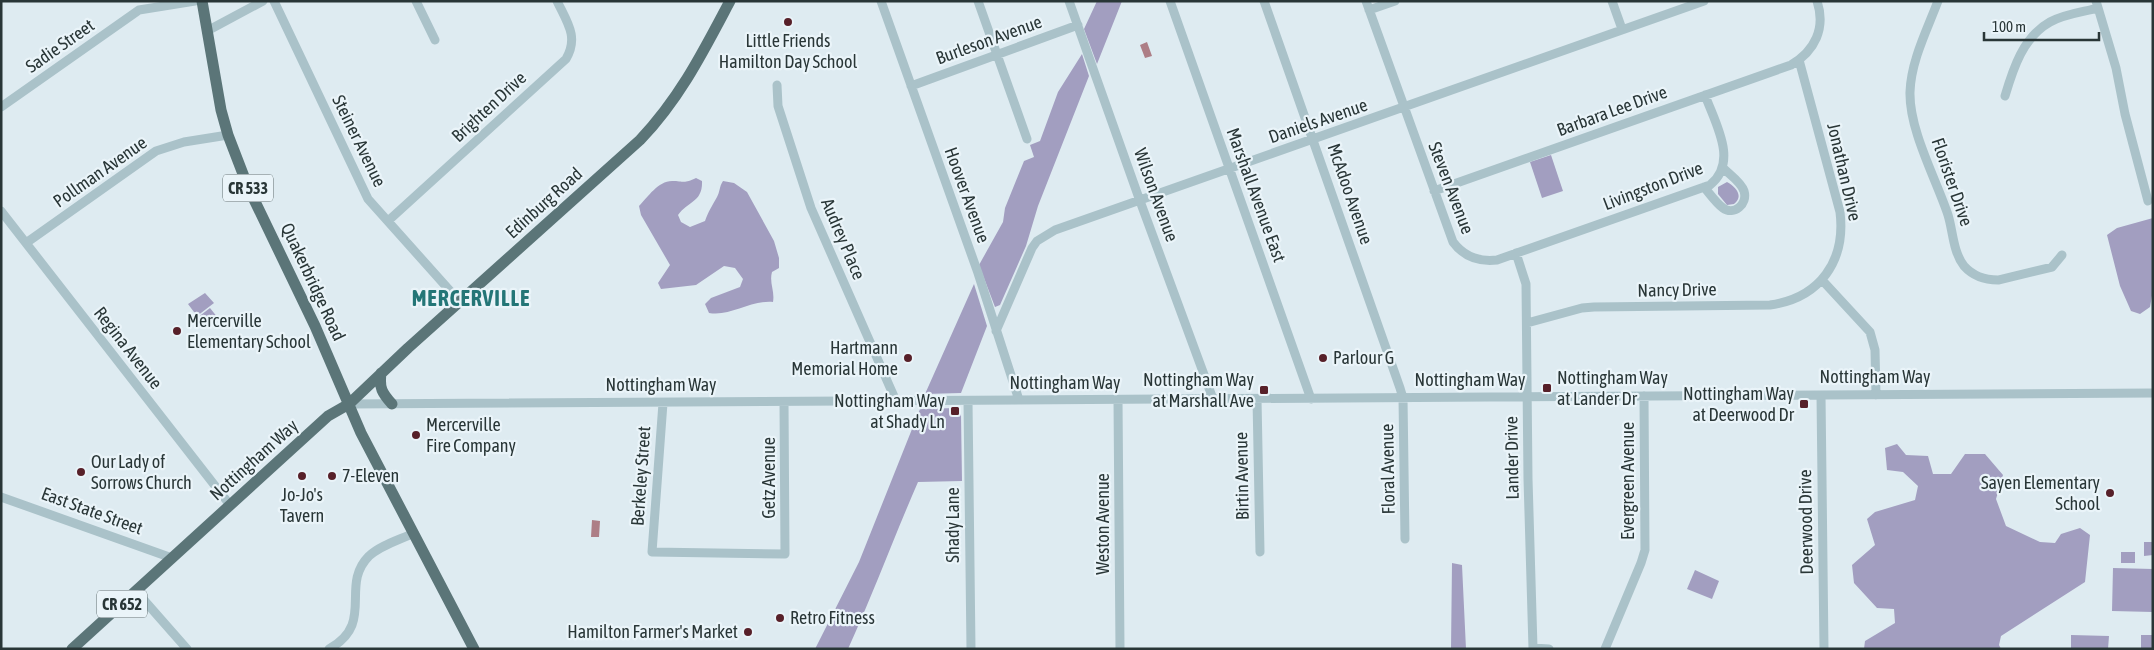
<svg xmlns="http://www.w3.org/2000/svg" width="2154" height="650" viewBox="0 0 2154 650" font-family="'Asap Condensed',sans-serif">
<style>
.green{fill:#a29ec0}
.water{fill:#ad7e86}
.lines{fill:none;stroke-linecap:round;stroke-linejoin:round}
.minor{stroke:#aac2c9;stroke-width:9}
.major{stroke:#5b7578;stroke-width:11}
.poi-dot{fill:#572029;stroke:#eaf4f9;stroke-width:2}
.labels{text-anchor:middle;stroke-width:4.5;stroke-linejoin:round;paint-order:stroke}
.shield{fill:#eaf4f9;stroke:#636f71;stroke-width:1}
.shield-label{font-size:16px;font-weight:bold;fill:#293637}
.street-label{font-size:18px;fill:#293637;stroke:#eaf4f9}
.poi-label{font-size:18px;fill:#293637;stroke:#eaf4f9;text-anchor:start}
.district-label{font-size:22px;font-weight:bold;letter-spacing:1px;fill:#247677;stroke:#eaf4f9}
</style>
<rect width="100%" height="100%" fill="#deebf1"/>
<path class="green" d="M1097,1H1122L1097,64L1084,29Z
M1082,54L1089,76L1038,206L1026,246L1000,305L995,307L979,265L1003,222L1005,208L1024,161L1034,157L1030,145L1040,141L1058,92Z
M1551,155L1563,191L1542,198L1530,162Z
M696,178L702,181C703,202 688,201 678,215L681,222L690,227L705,221C708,212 712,206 717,197C720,192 719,187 723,181L734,183L747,192L774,241L779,258V268L772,272C769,283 775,291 773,302C750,300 730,317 709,313L705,304L711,298L740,287L743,279L735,268L724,266L696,285L661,289L658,283L670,265L641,215L639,206C648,197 658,181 672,181C684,181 684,184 696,178Z
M1727,182C1736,187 1744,196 1734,204L1727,205L1718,194V187Z
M2153,218V290L2150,307L2140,314L2131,311L2120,286L2107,235L2117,228Z
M974,284L987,326L961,393L925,394Z
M205,293L214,303L197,316L188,304Z
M210,308L218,318L205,328L197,318Z
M956,408L960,411L961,415L962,481L918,482C894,537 873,594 848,649H815L859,562L920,409Z
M1897,444L1906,455L1928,456L1933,474H1951L1965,454H1985L2003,475L1996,499L2006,526L2040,542L2055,543L2061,534L2080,528L2090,535L2085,582L2001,636L1999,645L2001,649H1864L1865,641L1895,623L1894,609L1877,608L1854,583L1852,565L1875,545L1867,519L1875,512L1915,500L1918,486L1903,472L1887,470L1885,448Z
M2144,542H2153V555L2144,556Z
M2121,552H2135V563H2121Z
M1452,563L1462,565L1466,649H1451Z
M2113,568L2153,569V612L2112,611Z
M1695,570L1719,581L1712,599L1687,589Z
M2071,635L2109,636L2108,649H2071Z
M2141,635H2153V649H2141Z"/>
<path class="water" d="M1147,42L1152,56L1145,58L1140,45Z
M592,520L600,521L599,537H591Z"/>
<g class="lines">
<path class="minor" d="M274,1L368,199L460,302
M416,1L435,40
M881,1L978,273L1019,400
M978,1L1027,139
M1069,1L1140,201L1213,399
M1170,1L1311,399
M1264,1L1400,388L1403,398L1405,539
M1366,1L1453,242C1464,257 1479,262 1497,260L1710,185C1739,162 1715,123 1705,95
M1612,1L1622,29
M1938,1C1927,30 1911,61 1910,92C1909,130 1936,179 1948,215C1953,231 1953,252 1964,266C1973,276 1984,280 1998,280L2052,267L2062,255
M2096,1L2116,68L2125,114L2148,201
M1369,10L1395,1
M207,31L263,1
M777,85L778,106L811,208L896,401
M911,86L1078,25
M2005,96C2013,69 2023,37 2050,22C2064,14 2083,12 2098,8
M1,107L139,10L195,1
M1704,187C1710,194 1716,203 1723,208C1734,216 1748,204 1744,191C1741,182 1730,175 1723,168
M1434,191L1791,65C1815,51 1826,28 1817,1
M1,211L230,505
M388,221L566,59C579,37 567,22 557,1
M26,243L156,151L184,142L228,135
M1516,253L1526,284L1528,479L1533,648L1549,649
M1822,280L1870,332L1875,350L1876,395
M1527,323L1582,308L1594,307L1770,305C1820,298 1846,261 1840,212L1799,60
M996,331L1032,248L1037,241L1055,230L1704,1
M1821,395L1824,649
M1257,399L1260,552
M1118,400L1120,649
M968,401L971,649
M663,403L652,552L785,554L784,402
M349,404L2153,393
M1,497L172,558
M136,591L187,649
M329,649C376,623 339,586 369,556C381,545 399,540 414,533
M1605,649L1641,563L1645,550L1644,396"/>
<path class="major" d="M202,1L221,110L228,135L248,187L315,326L361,433L474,649
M381,373C379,388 382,393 392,404
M72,649L328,416L349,404L408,348L640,140C680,98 703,52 730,1"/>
</g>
<g class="poi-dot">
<circle cx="788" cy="22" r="5"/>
<circle cx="177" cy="331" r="5"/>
<circle cx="908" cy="358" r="5"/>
<circle cx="1323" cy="358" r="5"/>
<rect x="1542" y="383" width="10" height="10" rx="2.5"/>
<rect x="1259" y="385" width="10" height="10" rx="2.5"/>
<rect x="1799" y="399" width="10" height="10" rx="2.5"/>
<rect x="950" y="406" width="10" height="10" rx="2.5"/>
<circle cx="416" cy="435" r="5"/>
<circle cx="81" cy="472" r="5"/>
<circle cx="302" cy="476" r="5"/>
<circle cx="332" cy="476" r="5"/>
<circle cx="2110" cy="493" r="5"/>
<circle cx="780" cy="618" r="5"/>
<circle cx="748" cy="632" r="5"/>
</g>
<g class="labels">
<g class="shield">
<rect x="223" y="174.5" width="50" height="27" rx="4"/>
<rect x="97" y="590.5" width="50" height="27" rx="4"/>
</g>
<g class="shield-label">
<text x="248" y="194">CR 533</text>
<text x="122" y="610">CR 652</text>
</g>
<g class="street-label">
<text transform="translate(989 40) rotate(-20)" y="6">Burleson Avenue</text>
<text transform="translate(60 46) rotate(-35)" y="6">Sadie Street</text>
<text transform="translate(489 107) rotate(-43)" y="6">Brighten Drive</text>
<text transform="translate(1612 111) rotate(-20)" y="6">Barbara Lee Drive</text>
<text transform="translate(1318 121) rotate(-19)" y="6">Daniels Avenue</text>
<text transform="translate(359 141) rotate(64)" y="6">Steiner Avenue</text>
<text transform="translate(100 172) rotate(-35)" y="6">Pollman Avenue</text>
<text transform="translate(1844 172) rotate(77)" y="6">Jonathan Drive</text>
<text transform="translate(1952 182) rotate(71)" y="6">Florister Drive</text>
<text transform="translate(1653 186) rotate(-21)" y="6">Livingston Drive</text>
<text transform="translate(1451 188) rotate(69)" y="6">Steven Avenue</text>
<text transform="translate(1350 194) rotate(71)" y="6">McAdoo Avenue</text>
<text transform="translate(967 195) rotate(70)" y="6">Hoover Avenue</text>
<text transform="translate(1156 195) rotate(70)" y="6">Wilson Avenue</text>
<text transform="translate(1256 195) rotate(70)" y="6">Marshall Avenue East</text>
<text transform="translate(544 203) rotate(-42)" y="6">Edinburg Road</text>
<text transform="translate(843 239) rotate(67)" y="6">Audrey Place</text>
<text transform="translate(313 282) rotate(65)" y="6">Quakerbridge Road</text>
<text transform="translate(1677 290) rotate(-1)" y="6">Nancy Drive</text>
<text transform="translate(128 348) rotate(52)" y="6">Regina Avenue</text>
<text x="1875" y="383">Nottingham Way</text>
<text x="1470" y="386">Nottingham Way</text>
<text x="1065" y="389">Nottingham Way</text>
<text x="661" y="391">Nottingham Way</text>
<text transform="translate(1512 458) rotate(-91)" y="6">Lander Drive</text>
<text transform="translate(254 460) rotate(-42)" y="6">Nottingham Way</text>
<text transform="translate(1388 469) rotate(-91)" y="6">Floral Avenue</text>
<text transform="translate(641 476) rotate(-86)" y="6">Berkeley Street</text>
<text transform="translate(1242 476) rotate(-91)" y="6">Birtin Avenue</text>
<text transform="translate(769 478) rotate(-90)" y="6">Getz Avenue</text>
<text transform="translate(1628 481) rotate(-90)" y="6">Evergreen Avenue</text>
<text transform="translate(92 511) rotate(20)" y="6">East State Street</text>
<text transform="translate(1806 522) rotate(-91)" y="6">Deerwood Drive</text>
<text transform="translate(1103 524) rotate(-90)" y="6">Weston Avenue</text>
<text transform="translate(953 525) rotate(-90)" y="6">Shady Lane</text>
</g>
<g class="poi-label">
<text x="788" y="47" text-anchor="middle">Little Friends<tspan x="788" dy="21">Hamilton Day School</tspan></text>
<text x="187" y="327">Mercerville<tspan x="187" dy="21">Elementary School</tspan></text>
<text x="898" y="354" text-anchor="end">Hartmann<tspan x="898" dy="21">Memorial Home</tspan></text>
<text x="1333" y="364">Parlour G</text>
<text x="1557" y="384">Nottingham Way<tspan x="1557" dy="21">at Lander Dr</tspan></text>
<text x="1254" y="386" text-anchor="end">Nottingham Way<tspan x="1254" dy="21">at Marshall Ave</tspan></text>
<text x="1794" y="400" text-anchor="end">Nottingham Way<tspan x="1794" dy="21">at Deerwood Dr</tspan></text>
<text x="945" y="407" text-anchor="end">Nottingham Way<tspan x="945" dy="21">at Shady Ln</tspan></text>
<text x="426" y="431">Mercerville<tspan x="426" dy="21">Fire Company</tspan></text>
<text x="91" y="468">Our Lady of<tspan x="91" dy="21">Sorrows Church</tspan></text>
<text x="342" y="482">7-Eleven</text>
<text x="2100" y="489" text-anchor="end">Sayen Elementary<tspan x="2100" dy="21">School</tspan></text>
<text x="302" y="501" text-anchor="middle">Jo-Jo's<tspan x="302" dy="21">Tavern</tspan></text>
<text x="790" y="624">Retro Fitness</text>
<text x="738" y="638" text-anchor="end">Hamilton Farmer's Market</text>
</g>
<g class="district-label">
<text x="471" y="306">MERCERVILLE</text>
</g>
</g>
<rect width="2154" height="650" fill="none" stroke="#293637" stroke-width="5"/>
<path d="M1984 32v8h115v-8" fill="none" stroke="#293637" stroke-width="2.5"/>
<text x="1992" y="32" font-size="15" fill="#293637" stroke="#eaf4f9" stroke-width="4" paint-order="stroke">100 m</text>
</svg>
